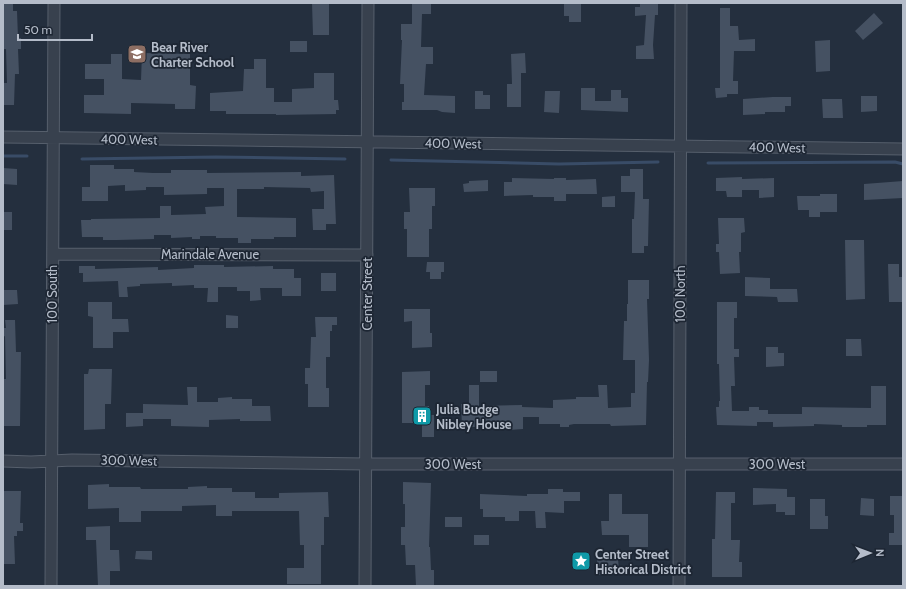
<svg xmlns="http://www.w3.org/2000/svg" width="906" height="589" viewBox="0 0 906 589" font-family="Cabin,sans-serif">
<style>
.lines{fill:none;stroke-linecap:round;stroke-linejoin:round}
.stream{stroke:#394c67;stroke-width:3}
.building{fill:#455162}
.minor-casing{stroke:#565f6c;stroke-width:13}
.minor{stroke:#38414e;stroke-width:11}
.labels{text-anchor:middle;stroke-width:3.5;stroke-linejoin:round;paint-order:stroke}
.poi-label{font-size:13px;font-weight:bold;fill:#b4bcc9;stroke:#1d2633;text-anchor:start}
.street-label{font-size:13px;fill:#b4bcc9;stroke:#1d2633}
</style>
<rect width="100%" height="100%" fill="#242f3e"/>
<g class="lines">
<path class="stream" d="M3,156H27
M82,159L216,157L345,159
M391,160L559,164L658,162
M708,163L895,162L903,164"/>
</g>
<path class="building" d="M3,3H13V11H17L18,38H21V49H18L19,74H15L14,105H3V86L4,83H7L6,49H3Z
M312,3H329V35H313Z
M412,3H431V14H422L421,47H433V64H426L424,95L455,96V113L442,112L437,110H402V102H404V84H400L402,40H401V24H412Z
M640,3H658V15H655L653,45L654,59H636V46L644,45L646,15L635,16V7H640Z
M564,4H581V22H569V16H564Z
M720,8H730V26H738L739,40L755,39V51H734L733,81H738V94H727V97L716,98L715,88H720Z
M874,13L883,23L863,40L855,31Z
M830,40V71L816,72L815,41Z
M290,41H307V52H290Z
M142,53L190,54V85L196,86L195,109H175V104L131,103V114L84,113V95H104V79H85V64H111V54H122V79L141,80Z
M525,53L526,73H521V107H507V84H512L511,54Z
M254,59H266V88H274V102H292V89L314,88V73H334V100H338L339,110H336V114L276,115V114H226V111H210V93L243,91L244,69H254Z
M581,88H595V101H611V90H621V98H628V112L581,110Z
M475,91H483V95H490V109H475Z
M545,91H560L559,113L544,112Z
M861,96H877V111L861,112Z
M773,97H791V106H785V112H765V114L743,115V99Z
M822,99H842L843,118H823Z
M90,165H114V169H134V172L153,173H171V170H207V173L301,172V176L334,175L336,224H326V230H313L312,209H324V191L311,192L310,188L264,187V189H237V217L296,218V237H274V239H251V243H238V238H216V236H200V239H192V237L171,238V235H154V239L117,240H103V237H82L81,220H91V219L160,218V206H171V215L206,214L205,207L224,206V188H207V194L164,195V187H146V190L125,191V185L108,186V201H82V187H90Z
M3,168L17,169V185L3,184Z
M630,169H643V199H649L648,246H644V253H632V219H634L635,192H621V176H630Z
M742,177V179L774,178V197L759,198V190H742V197H727L726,191H716V178Z
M512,178L554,179V178H566V180L596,179L597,194H566V201H554V197H533V195L504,196V182H512Z
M488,180V191L464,192L463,184L469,183V181Z
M903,181V198L864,200V184Z
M409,188H435V206H432V229H429V257H407V229H404V212H410Z
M820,194H837V212H820V217H809V210H798L797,196H820Z
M615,196V207H602V197Z
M3,212H12V230H3Z
M718,218H744L745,232L741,233V252H739L740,273L720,274L719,252H716V244H719Z
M845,240H864L865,299L846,300Z
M427,262H444V272H441V279H430V272H426Z
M888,264H899V277H903V302H889Z
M194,265H224V267L273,266V269H294V278H301V296H282V288H260L261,300L250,301V291H237V287H218V302H207L208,288H194V285L172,286V283L140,284V286L127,287L128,297H119L118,281L83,282V273H79V266H95V269L158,267V270L194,268Z
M321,273H336V291H321Z
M745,277L770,278V289H797L798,302H778L777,297L745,296Z
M628,280H649V299H647L649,360L648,382H647L646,425L611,426L610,424H574L569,425V427H560V424H539V417H523V429L509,430L508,427H462L461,404L469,403V385H479V406L522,405V407L553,408V400L576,399V397H599L598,385H607L608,408L631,407V393H635V360H623L624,321H627V304H628Z
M3,290H17L18,304L3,305Z
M88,302H112V319H128L129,332H113V348H93V317L88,316Z
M717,302H737V318H734V349H739V357H734L735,386H731L732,411H749V407H759V410H768V414H802V407L871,408V386H886V425H867V427H842V425L814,424V426L773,427V422H757V426L717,425L716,407H719V401H720L719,364H717Z
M404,309H430V333H432V347L412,348V321L404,322Z
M226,315L238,316V328H226Z
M315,317H337V325H332V331H330V357H326V388H329V407H308V384H305V368H310L311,337H316Z
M5,320H15L16,352H21L20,426H3V379H6L5,336L3,337V328H6Z
M846,339H861L862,356H846Z
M766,347H778V353H784V366L766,367Z
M89,369H112L111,404H105V429L84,430V374H88Z
M430,371V385H425V406H429V415H434V437H422V423H402V372Z
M480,371H497V382H480Z
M187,387H197V402H218V398L232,397V399H252V406H270L271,421H240V419L209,420V427L171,426V419H143V404L188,405Z
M126,413H143V426L126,427Z
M403,482L431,483L429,547H430L431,570H434V586H416L415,565H406L405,545H401V527H405V504H403Z
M109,484V487H140L141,489H188V487L207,486V488H232V492H255V498H279V493L328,492L329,517H324V545H321V584H287V568H304V545H300L299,511H232V516H216V505L182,506V511H141V522H119V508L88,509V485Z
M753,488L787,489V497H795V515H785V512H776V504L753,505Z
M548,489H563V492H580V501H564V513L545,512L546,528H536L535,511H519V521H505V517H483V509H480V494L527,496V494H548Z
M3,491H21L20,523H23V531H17V536H14L15,564H3Z
M716,492H735V503H731V540H740L739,562H742V577H712V539H715Z
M609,494H622V514H648V547H629V535H602L601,521H609Z
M890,496H903V545H889V533H894V515H890Z
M861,498L874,499V516L860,515Z
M810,499H825V516H828V529H810Z
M445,517H462V527H445Z
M110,526V550H119L120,571H110V586H98L96,540H86V527Z
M474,535H489V545H474Z
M136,551H152V560L135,559Z
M618,557L619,574L598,575L597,558Z"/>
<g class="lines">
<g class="minor-casing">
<path id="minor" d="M3,137L903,149
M53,254L367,255
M3,461L31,462L72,460L366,464H903
M51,586L54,3
M365,586L368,3
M679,586L681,3"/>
</g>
<use href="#minor" class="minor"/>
</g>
<defs>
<g id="school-square" transform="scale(1)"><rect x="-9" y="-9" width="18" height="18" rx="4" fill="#8d6e63" stroke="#1d2633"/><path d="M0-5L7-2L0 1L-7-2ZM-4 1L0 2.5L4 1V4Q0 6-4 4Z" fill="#fff"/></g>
<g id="building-square" transform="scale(1)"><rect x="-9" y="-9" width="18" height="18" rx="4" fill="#0f9aa8" stroke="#1d2633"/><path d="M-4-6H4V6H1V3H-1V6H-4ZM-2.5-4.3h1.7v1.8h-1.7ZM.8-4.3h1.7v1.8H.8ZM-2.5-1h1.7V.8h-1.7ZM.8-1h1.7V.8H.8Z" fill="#fff"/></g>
<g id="sight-square" transform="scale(1)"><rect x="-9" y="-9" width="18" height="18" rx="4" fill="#0f9aa8" stroke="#1d2633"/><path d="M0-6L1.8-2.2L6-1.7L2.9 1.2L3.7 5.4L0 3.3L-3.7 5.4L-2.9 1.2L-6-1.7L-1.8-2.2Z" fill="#fff"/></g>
</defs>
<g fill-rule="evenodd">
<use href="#school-square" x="137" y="54"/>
<use href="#building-square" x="422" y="416"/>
<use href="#sight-square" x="581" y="561"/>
</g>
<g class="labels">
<g class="poi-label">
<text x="151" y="52">Bear River<tspan x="151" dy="15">Charter School</tspan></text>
<text x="436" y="414">Julia Budge<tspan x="436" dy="15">Nibley House</tspan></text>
<text x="595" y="559">Center Street<tspan x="595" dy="15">Historical District</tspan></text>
</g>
<g class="street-label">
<text transform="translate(129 139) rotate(1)" y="5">400 West</text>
<text transform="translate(453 143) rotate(1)" y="5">400 West</text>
<text transform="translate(777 147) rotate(1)" y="5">400 West</text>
<text x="210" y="259">Marindale Avenue</text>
<text transform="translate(52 294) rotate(-90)" y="5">100 South</text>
<text transform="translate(367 294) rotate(-90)" y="5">Center Street</text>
<text transform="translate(680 294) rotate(-90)" y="5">100 North</text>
<text transform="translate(129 460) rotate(1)" y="5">300 West</text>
<text x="453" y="469">300 West</text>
<text x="777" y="469">300 West</text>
</g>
</g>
<rect width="906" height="589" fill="none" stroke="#b4bcc9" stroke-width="8"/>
<g transform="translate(870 553) rotate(89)" stroke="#1d2633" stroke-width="3" paint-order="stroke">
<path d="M0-3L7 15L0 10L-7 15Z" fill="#b4bcc9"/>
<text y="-6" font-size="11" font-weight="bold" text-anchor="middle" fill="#b4bcc9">N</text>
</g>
<path d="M18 34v6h74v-6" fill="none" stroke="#b4bcc9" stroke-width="2"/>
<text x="24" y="34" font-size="12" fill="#b4bcc9" stroke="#1d2633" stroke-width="3" paint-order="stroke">50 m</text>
</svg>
